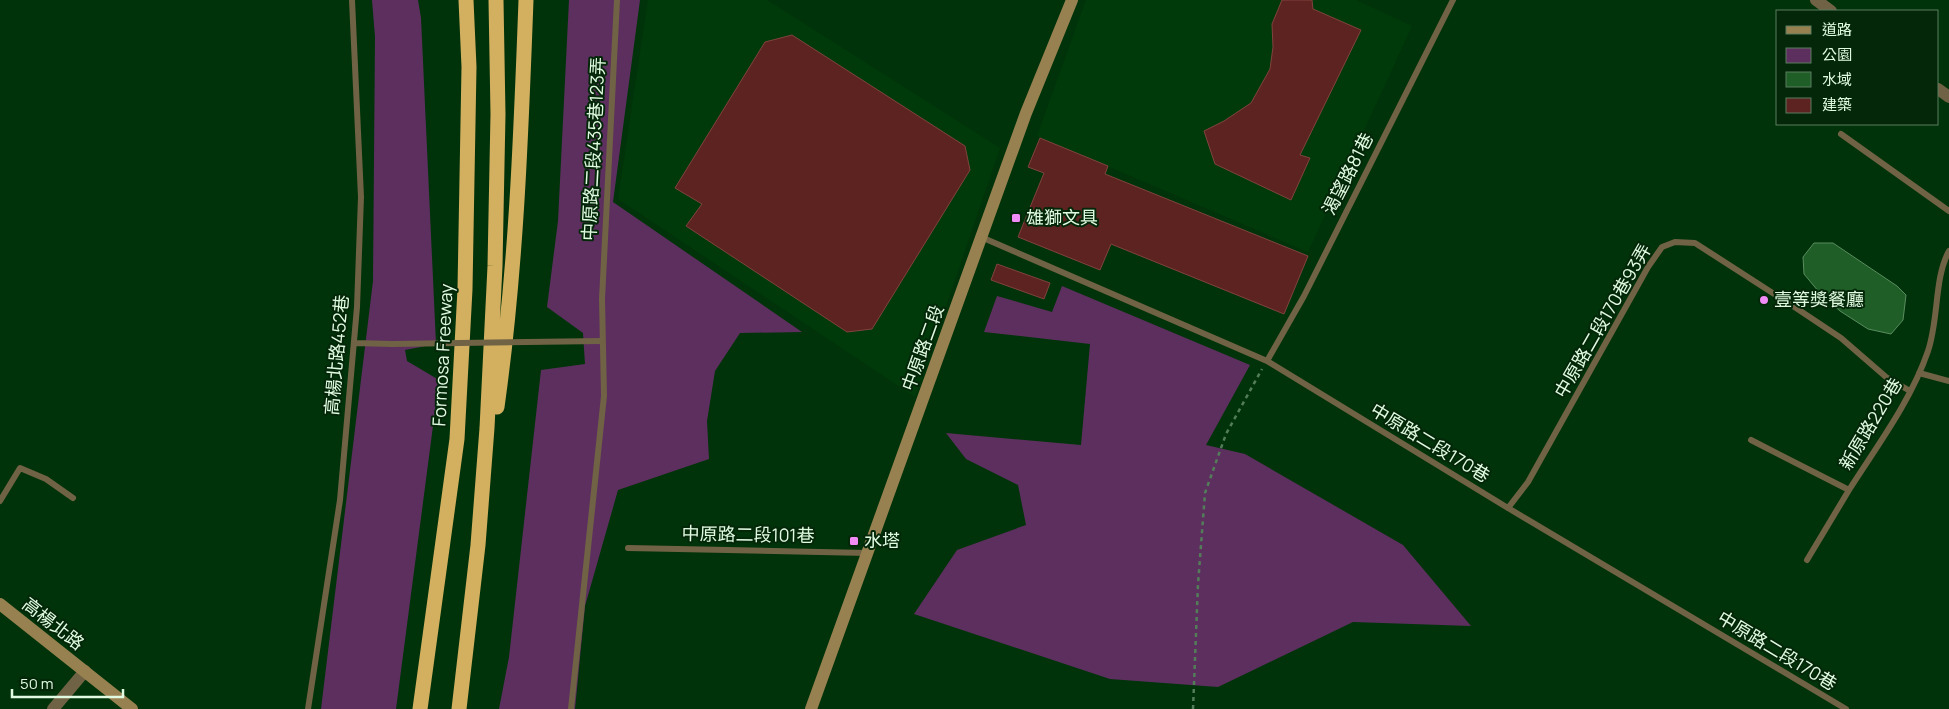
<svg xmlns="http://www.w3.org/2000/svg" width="1949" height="709" viewBox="0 0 1949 709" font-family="Manrope,'Noto Sans TC',sans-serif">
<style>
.built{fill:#003a0a}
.green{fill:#5d2f5f}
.water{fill:#1f5e27;stroke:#598d5f}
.building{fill:#5d2320;stroke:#81433e}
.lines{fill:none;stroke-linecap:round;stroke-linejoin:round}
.path{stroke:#537d59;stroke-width:2.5;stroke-dasharray:4 4;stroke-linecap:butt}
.lane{stroke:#706244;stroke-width:6}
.street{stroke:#706244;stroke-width:12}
.secondary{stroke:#988150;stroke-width:12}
.highway{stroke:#d3af60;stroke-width:15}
.lane-bridge{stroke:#706244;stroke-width:6}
.poi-dot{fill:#f18bf5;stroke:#032708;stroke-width:2}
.labels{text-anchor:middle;stroke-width:4;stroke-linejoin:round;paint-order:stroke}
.street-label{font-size:18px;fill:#e1fbe2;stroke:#032708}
.poi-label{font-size:18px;fill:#e1fbe2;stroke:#032708;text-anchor:start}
</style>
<rect width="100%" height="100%" fill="#01330a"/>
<path class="built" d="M648,0H767L1000,148L915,397L618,199Z
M1086,0H1356L1412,26L1308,252L1037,136Z"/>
<path class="green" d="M372,0H418L421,18L436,344L405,350L407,361L439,380L396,709H321L373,281L375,37Z
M569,0H640L613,202L802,332L740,333L715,371L707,421L709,459L618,490L585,606L575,709H499L509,657L541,370L585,364L583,333L547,307L558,221Z
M1062,286L1250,365L1206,445L1245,454L1403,545L1471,626L1353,622L1218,687L1110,679L914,614L957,550L1026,525L1018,485L966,459L946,433L1081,445L1090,344L984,332L997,296L1052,312Z"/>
<path class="water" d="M1814,243H1833L1897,286L1906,295L1903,320L1891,334L1868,329L1840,311L1819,292L1804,274L1803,257Z"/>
<path class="building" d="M1282,0H1312L1313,9L1361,30L1300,155L1310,158L1291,200L1215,164L1204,131L1224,121L1251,103L1270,69L1273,47L1272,24Z
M792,35L965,146L970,170L872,329L847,332L686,226L702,204L675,188L765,42Z
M1040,138L1108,166L1105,174L1308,256L1284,314L1111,244L1100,270L1018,237L1044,173L1028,167Z
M997,264L1050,283L1044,299L991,280Z"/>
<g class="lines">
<path class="path" d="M1193,709L1198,584L1205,493L1226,434L1262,369"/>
<path class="lane" d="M1841,134L1949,211
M981,237L1267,361L1508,508L1846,709
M354,343L392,344
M1267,361L1304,296L1453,0
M1919,373L1949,381
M1751,440L1849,490C1877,446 1911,401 1928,351C1939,319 1934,278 1949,251
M0,501L20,468L46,479L73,498
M1508,508L1528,482L1648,267L1662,247L1675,242L1695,243L1796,308L1841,338L1886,377L1910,391
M628,548L867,553
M1807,560L1849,490
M308,709L340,500L357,307L361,197L352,0
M571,709L604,396L602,299L617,0"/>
<path class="street" d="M1816,0L1831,11
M1938,89L1949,97
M53,709L85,671"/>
<path class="secondary" d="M0,604L132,709
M811,709L1026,113L1072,0"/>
<path class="highway" d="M497,407C516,272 521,137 526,0
M420,709L457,439L465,289L469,67L466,0
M459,709L478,545L487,428L495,266L498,114L496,0"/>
<path class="lane-bridge" d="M392,344L602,341"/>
</g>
<g class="poi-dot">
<rect x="1011" y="213" width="10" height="10" rx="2.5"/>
<circle cx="1764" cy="300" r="5"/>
<rect x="849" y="536" width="10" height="10" rx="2.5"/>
</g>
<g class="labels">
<g class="street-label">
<text transform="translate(594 149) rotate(-87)" y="6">中原路二段435巷123弄</text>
<text transform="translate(1348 174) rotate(-63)" y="6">渴望路81巷</text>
<text transform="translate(1603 321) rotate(-60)" y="6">中原路二段170巷93弄</text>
<text transform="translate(923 348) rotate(-70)" y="6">中原路二段</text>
<text transform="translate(337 355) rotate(-85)" y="6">高楊北路452巷</text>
<text transform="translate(443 355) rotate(-87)" y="6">Formosa Freeway</text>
<text transform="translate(1871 424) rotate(-59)" y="6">新原路220巷</text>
<text transform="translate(1430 443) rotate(31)" y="6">中原路二段170巷</text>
<text transform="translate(748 535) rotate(1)" y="6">中原路二段101巷</text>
<text transform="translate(53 624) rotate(38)" y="6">高楊北路</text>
<text transform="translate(1777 651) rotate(31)" y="6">中原路二段170巷</text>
</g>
<g class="poi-label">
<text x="1026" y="224">雄獅文具</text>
<text x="1774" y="306">壹等獎餐廳</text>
<text x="864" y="547">水塔</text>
</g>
</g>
<rect x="1776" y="10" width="162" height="115" fill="#032708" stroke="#5c7c5f"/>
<rect x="1786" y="26" width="25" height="8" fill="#988150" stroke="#5c7c5f"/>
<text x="1822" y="35" font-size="15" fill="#e1fbe2">道路</text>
<rect x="1786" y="48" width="25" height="15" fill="#5d2f5f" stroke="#5c7c5f"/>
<text x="1822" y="60" font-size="15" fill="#e1fbe2">公園</text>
<rect x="1786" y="72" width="25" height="15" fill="#1f5e27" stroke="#5c7c5f"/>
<text x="1822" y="85" font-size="15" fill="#e1fbe2">水域</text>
<rect x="1786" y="98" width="25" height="15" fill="#5d2320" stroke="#5c7c5f"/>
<text x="1822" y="110" font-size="15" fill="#e1fbe2">建築</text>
<path d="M12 689v8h111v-8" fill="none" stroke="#e1fbe2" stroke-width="2.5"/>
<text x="20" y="689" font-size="15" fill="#e1fbe2" stroke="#032708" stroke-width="4" paint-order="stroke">50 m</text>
</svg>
